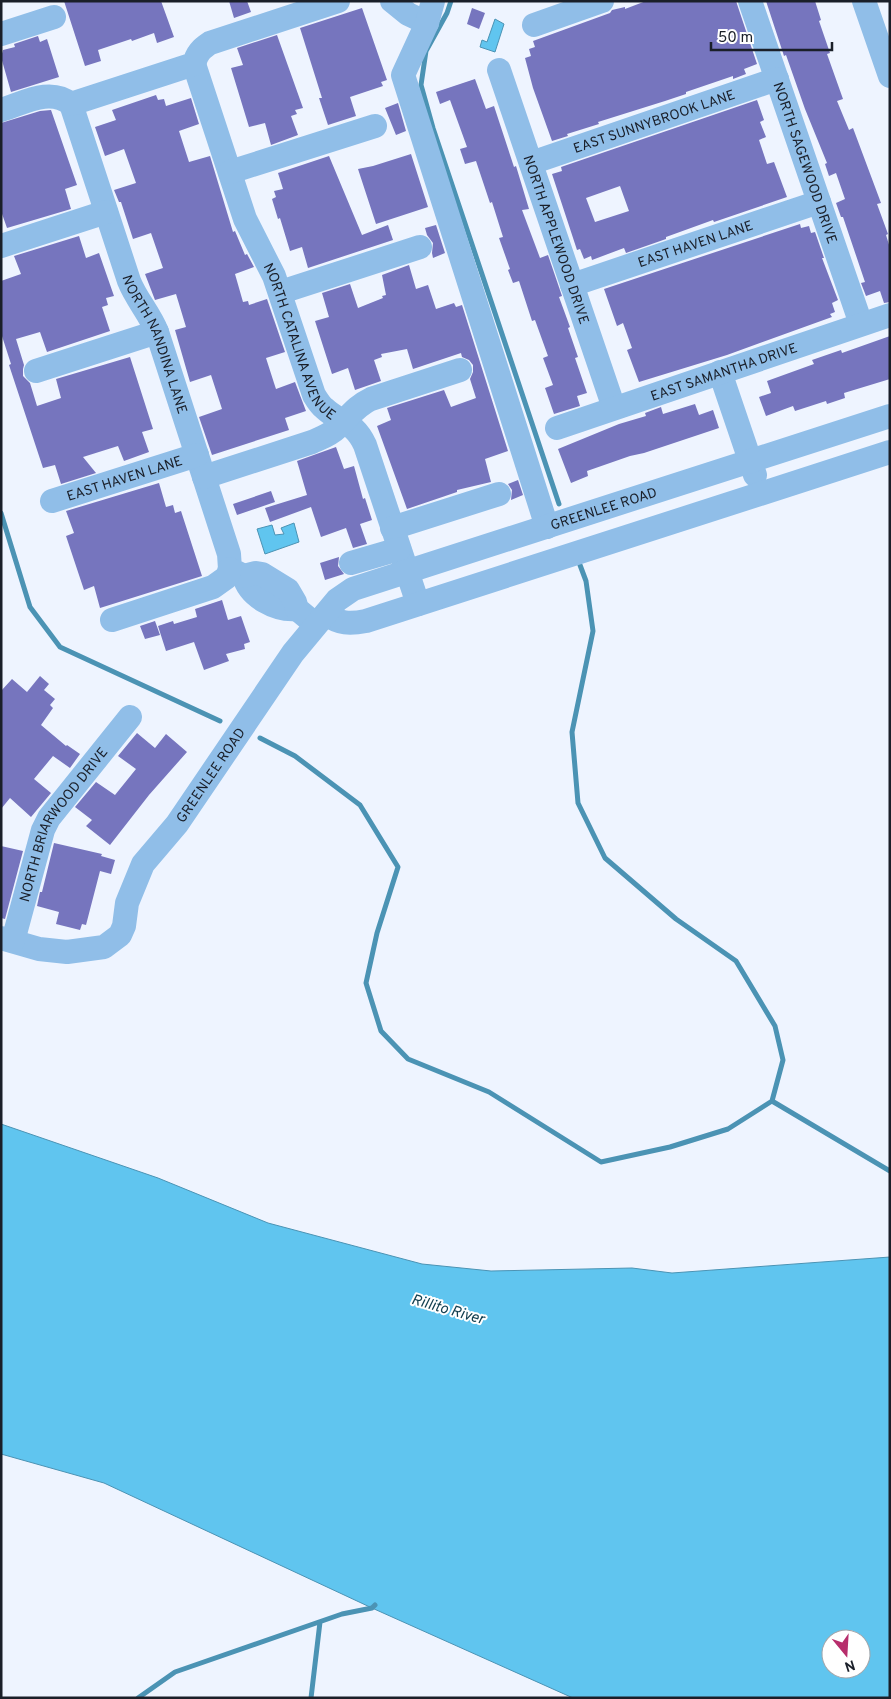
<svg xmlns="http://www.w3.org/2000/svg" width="891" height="1699" viewBox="0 0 891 1699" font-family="Overpass,sans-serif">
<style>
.water{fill:#60c5ef;stroke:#4b93b4;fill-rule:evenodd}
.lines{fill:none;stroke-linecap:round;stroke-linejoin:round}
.stream{stroke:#4b93b4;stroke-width:5}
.building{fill:#7675be;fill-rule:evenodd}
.minor{stroke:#90bee8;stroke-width:24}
.labels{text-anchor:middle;stroke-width:4;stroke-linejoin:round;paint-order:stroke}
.street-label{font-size:14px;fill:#1a1f29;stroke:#fff}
.water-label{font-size:15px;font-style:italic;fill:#134051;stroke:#fff}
</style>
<rect width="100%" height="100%" fill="#eef4ff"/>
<path class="water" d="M495,19L504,24L495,52L480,47L482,40L487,42Z
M294,523L299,542L265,554L257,529L272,525L275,535L284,534L281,528Z
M1,1124L158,1178L268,1223L422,1264L491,1271L632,1268L672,1273L890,1257V1698H573L372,1608L104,1483L1,1454ZM831,1639H861V1669H831Z"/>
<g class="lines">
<path class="stream" d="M451,1L447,13L426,51L421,85L433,128L559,504
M1,513L30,607L60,647L220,721
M260,738L295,756L360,805L398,867L377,933L366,983L381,1031L408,1059L489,1092L601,1162L670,1147L728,1129L772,1101L783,1060L775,1026L736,961L676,919L605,858L578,803L572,732L593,631L586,581L580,565
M772,1101L890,1171
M138,1698L175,1672L342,1614L372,1608L375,1605
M311,1698L320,1622"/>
</g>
<path class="building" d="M64,1H161L174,37L157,43L154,33L132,41L131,39L98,50L101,61L85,66Z
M229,1H247L251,12L234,18Z
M646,1H736L757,64L744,69L746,74L733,79V76L686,92V94L665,101L598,122L599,124L567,134L568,136L552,141L533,88L525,58L531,56L529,49L535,47L533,41L610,13L612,10L625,7V9Z
M766,1H815L821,20L819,21L830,53L827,54L843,99L837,101L849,130L853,128L881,203L877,204L888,234L886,235L890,248V302L884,303L880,291L866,296L861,283L865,282L843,217H841L836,203L845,199L836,173L829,176L825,164L827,163L805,109L786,55L784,56Z
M362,8L387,80L381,82L383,86L350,97L356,116L328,125L319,98H322L300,28Z
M472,8L485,13L479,29L467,24Z
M277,35L303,108L295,110L297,114L291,116L298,135L271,145L265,123L249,127L231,68L243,65L237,48Z
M38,36L40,42L47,39L59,77L11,92L1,57L3,50L15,47L14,44Z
M475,79L486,109L494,106L514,167L516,166L529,209L522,210L540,258L548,255L562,296L559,297L570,327L568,328L578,357L575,358L587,393L577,396L580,406L554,414L545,388L553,385L543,358L548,356L535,320L532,321L519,281L513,283L508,270L510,269L499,238L503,237L492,202L490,203L476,161L465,164L460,149L467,147L450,100L440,104L436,92Z
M156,95L158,100L164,99L166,106L191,98L199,124L179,131L189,162L210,156L233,232L235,231L245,255L247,254L254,267L235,274L243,302L248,301L249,305L267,299L285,352L266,358L274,383L276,389L295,382L306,411L285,418L289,430L212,455L199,417L222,409L211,375L190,382L175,330L186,327L176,294L155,300L145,274L163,268L151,233L133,239L121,202H119L114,190L136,183L124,149L105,156L95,127L116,120L112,110Z
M757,100L764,120L760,122L766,137L759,140L767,164L774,162L787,197L714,222L713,220L666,237V239L626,253L624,248L592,260L591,256L584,259L580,249L577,250L552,174L562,171L561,167ZM620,186L629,211L595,222L586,198Z
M398,103L406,131L396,135L385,108Z
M51,110L77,185L65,189L71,209L7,228L1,211V123L40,111Z
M411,154L428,207L376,224L358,169L373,166Z
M329,156L362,235L388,225L393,240L308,268L302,247L290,251L280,218L278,219L272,199L276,197L274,191L283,189L278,173Z
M800,224L801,228L809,226L811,233L815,232L824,258H822L838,300L832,303L835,312L830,314L832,317L727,355L639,382L627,350L632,348L623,323L617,326L604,289Z
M436,225L445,253L433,258L432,253L433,243L427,235L425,228Z
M79,236L86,258L99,253L114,296L106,298L108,305L102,307L110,331L47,352L40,332L16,339L24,365L23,369V376L30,383L37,406L61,398L56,379L130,357L153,429L142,432L149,452L124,461L118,446L83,457L96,473L61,484L55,465L43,468L9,365L11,364L1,333V281L21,274L14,256Z
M409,265L416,289L428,285L436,309L454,303L456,307L462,305L508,451L485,459L491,482L457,490V492L407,509L377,426L391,420L387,408L444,390L451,407L476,398L470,379L473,372V365L469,360L462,357L461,353L413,369L407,349L381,354L382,357L374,360L381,381L355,390L348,368L332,374L315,321L329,317L322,293L350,284L358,308L383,298L382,296L386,295L382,275Z
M890,336V379L844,393L845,398L827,404L826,401L795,411L793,406L766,416L759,397L771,393L767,381L814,364L812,360L841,350L842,353Z
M695,404L699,415L713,410L719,428L644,453L630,456L587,471L588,476L571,483L558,449L619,424L646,416L645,413L661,407L663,414Z
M336,447L344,469L354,466L363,499L365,498L372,520L360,524L367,544L353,548L346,528L321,537L311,507L270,522L265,508L307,495L297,461Z
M518,480L523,495L511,500L512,490L508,484Z
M159,483L166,507L173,505L175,513L181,511L202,576L100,608L94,586L84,590L66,536L74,533L66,511Z
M271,491L275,502L237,515L233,504Z
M339,557L338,566L344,574L325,580L320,563Z
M222,600L228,620L241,616L250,642L244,644L245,649L226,654L229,661L204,670L194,642L166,651L158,626L173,621L174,624L197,617L195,609Z
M155,621L160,635L145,639L140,626Z
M40,676L49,684L44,690L55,699L50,705L53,708L41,725L66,746L67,745L80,754L70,768L53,756L34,779L51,793L31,817L10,798L1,809V691L12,679L27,692Z
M137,733L155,748L166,734L187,752L149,795L110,845L86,826L92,820L75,807L96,782L115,795L136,769L118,756Z
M54,843L102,854L101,856L115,860L111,874L100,871L86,925L82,924L80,930L56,924L59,912L37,906L40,892H42Z
M1,846L23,851L5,919L1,918Z"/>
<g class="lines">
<g class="minor">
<path d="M392,1L408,14L427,23"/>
<path d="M433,1L427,23L403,75L547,527"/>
<path id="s1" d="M750,1L861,324"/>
<path d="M864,1L890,76"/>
<path d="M534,25L602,1"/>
<path d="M1,34L54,17"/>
<path id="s2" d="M194,64L245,219L274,276L314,395C317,400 320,405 324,408C341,424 354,421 365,445L418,604"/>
<path id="s3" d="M499,70L614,408"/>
<path id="s4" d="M71,104L129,281C136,299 150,314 157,332L229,554L230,569L244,576C249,597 276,611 297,609"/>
<path d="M1,110C24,103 50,87 71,104L194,64C197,53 201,49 210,43L338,1"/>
<path id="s5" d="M531,163L777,79"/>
<path d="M230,172L375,126"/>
<path d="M1,246L106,212"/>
<path id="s6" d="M572,285L819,202"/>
<path d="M281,292L420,247"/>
<path d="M36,371L157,332"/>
<path d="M720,372L755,475"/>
<path id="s7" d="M557,428L890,315"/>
<path d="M204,477L312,442C321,438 330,435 337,428C349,417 356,406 371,399L460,370"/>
<path id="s8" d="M52,501L197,455"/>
<path d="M392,528L499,494"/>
<path d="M351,563L399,549"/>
<path d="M244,576L256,573L262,574L288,590L295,602L297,609L309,619"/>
<path d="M326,614C339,624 350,624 366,621L890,452"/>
<path d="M112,620L213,587L227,577L230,569"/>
<path id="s9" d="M1,938L39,949L67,952L104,947L120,935L124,926L127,903L143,864L177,824L293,653L337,600L353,589L890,416"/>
<path id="s10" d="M13,941L43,830L49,818L130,717"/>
</g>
</g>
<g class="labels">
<g class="street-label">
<text dy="5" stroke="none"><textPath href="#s5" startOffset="130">EAST SUNNYBROOK LANE</textPath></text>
<text dy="5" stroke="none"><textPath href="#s1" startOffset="171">NORTH SAGEWOOD DRIVE</textPath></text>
<text dy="5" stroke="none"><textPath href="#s3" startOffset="179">NORTH APPLEWOOD DRIVE</textPath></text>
<text dy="5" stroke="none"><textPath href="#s6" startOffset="130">EAST HAVEN LANE</textPath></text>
<text dy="5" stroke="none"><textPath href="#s2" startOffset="298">NORTH CATALINA AVENUE</textPath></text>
<text dy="5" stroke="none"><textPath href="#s4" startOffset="255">NORTH NANDINA LANE</textPath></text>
<text dy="5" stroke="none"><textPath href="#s7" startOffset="176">EAST SAMANTHA DRIVE</textPath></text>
<text dy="5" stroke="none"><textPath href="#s8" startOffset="76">EAST HAVEN LANE</textPath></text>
<text dy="5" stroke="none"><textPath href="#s9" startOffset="811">GREENLEE ROAD</textPath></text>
<text dy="5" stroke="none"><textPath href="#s9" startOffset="312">GREENLEE ROAD</textPath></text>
<text dy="5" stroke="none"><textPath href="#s10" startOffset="129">NORTH BRIARWOOD DRIVE</textPath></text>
</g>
<g class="water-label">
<text transform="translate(448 1309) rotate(16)" y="5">Rillito River</text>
</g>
</g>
<rect width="891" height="1699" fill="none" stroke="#1a1f29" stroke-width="5"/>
<g transform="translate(846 1654) rotate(162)"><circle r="24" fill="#ffffff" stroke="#a3a5a9"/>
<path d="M0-4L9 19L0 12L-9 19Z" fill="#b72e6c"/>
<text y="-8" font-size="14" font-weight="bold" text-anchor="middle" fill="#1a1f29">N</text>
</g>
<path d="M711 42v8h121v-8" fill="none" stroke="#1a1f29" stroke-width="2.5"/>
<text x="718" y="42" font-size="15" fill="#1a1f29" stroke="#ffffff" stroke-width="4" paint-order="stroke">50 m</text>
</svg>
